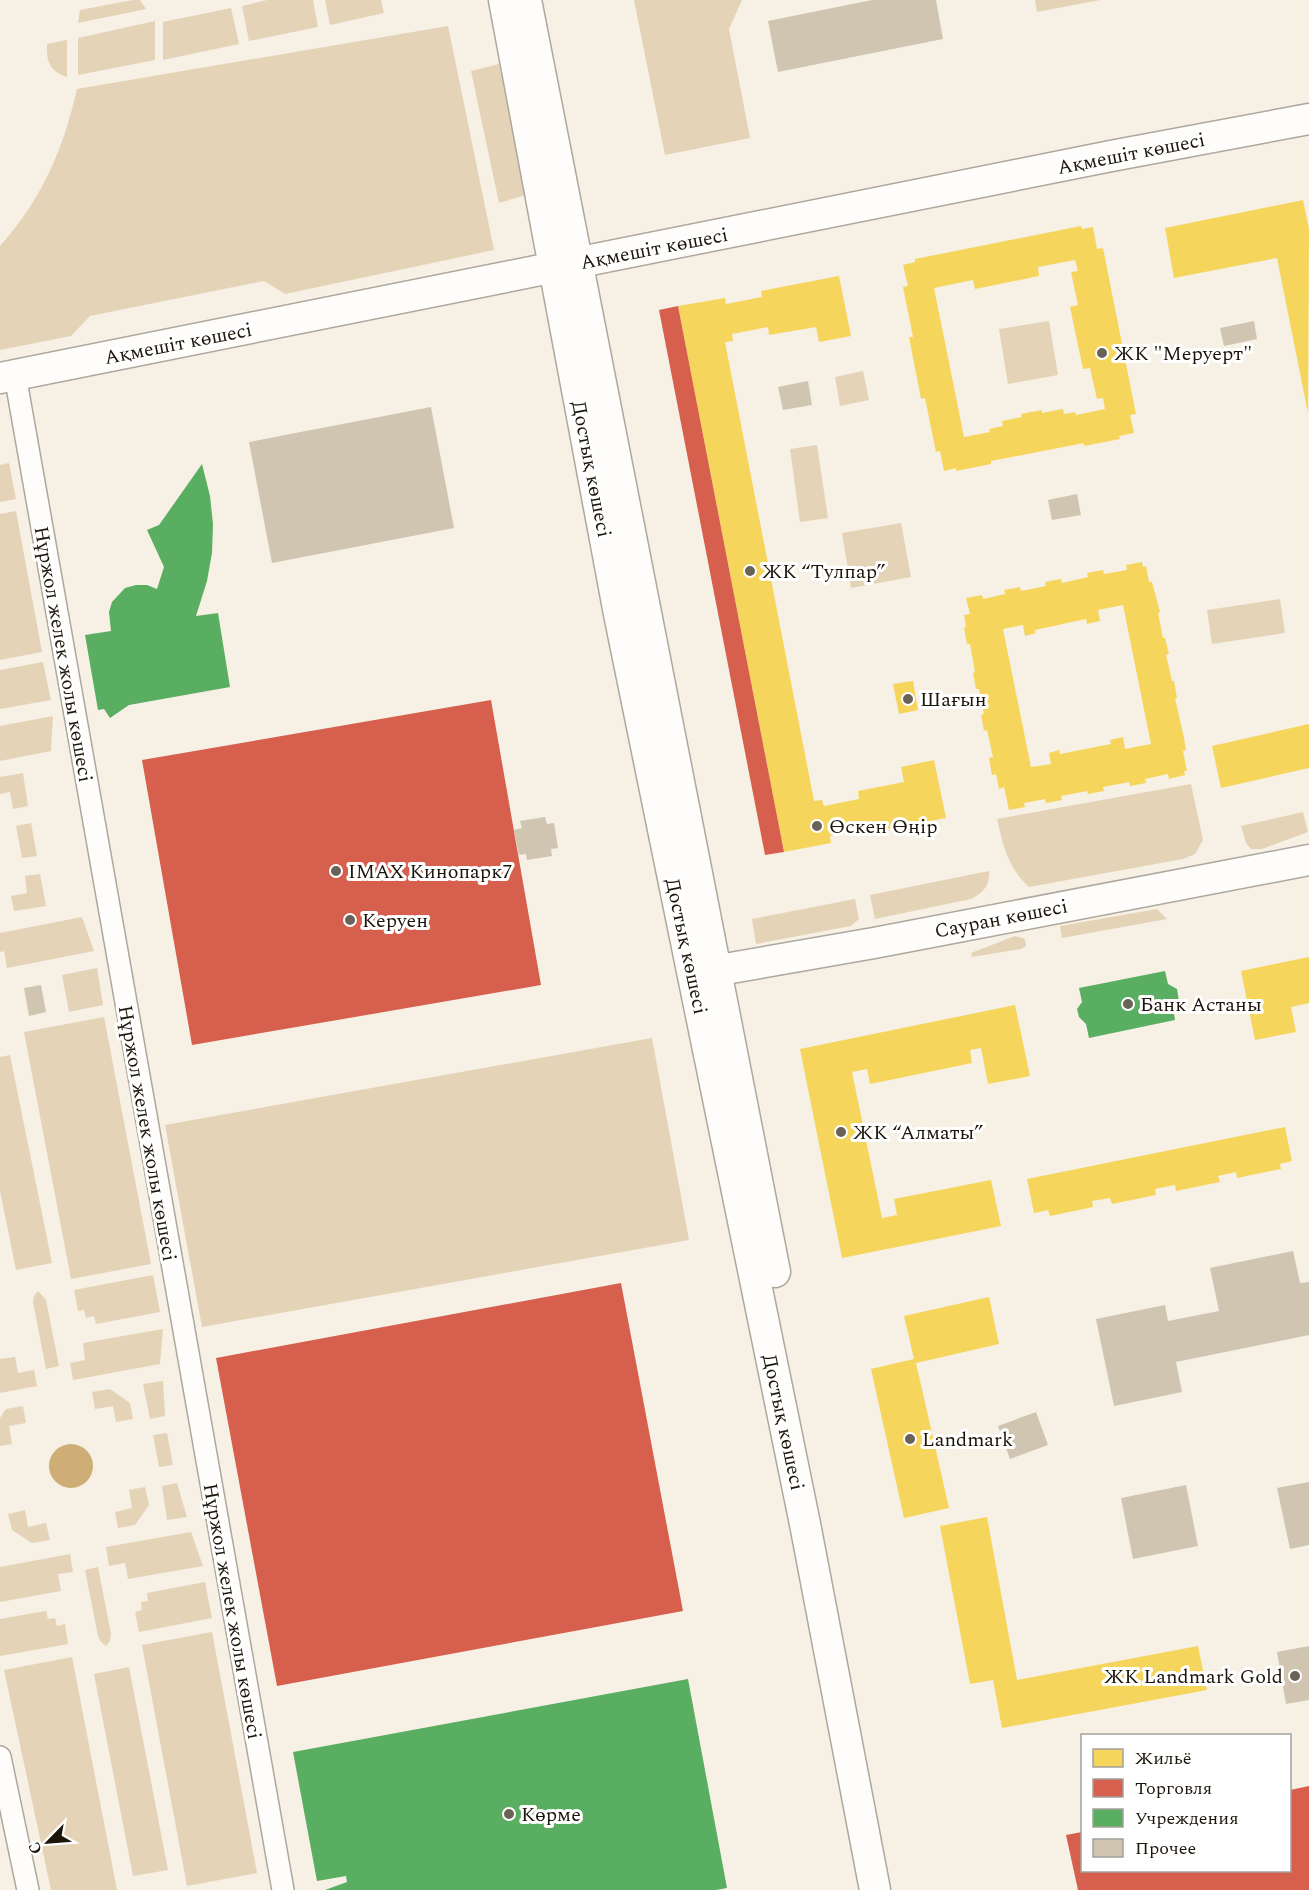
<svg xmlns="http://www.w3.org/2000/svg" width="1309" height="1890" viewBox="0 0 1309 1890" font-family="Spectral,serif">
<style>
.green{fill:#e5d3b7}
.water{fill:#ceae76}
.homes{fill:#f6d55c;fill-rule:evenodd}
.shops{fill:#d6604d}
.public{fill:#5aae61}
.building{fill:#d0c5b1}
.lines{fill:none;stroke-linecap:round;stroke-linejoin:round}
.street-casing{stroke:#ada79d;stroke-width:24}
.secondary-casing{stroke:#ada79d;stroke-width:33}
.street{stroke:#fefdfb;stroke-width:21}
.secondary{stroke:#fefdfb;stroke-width:30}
.poi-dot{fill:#686257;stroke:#fff;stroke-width:2}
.labels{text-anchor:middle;stroke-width:6;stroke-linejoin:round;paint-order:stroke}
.street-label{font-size:20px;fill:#1b150a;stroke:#fff}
.poi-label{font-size:20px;fill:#1b150a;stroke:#fff;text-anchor:start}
</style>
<rect width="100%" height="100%" fill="#f6f0e5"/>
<path class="green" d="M133,0H140L146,9L78,23L80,10Z
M267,0H313L318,27L249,41L242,6Z
M325,0H381L384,13L330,25Z
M634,0H742L729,29L750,138L665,155Z
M1035,0H1100L1037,12Z
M231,8L239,44L163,60V22Z
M155,21V60L78,75V38Z
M448,26L494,250L285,294L264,281L90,316L71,336L0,350V246C42,199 63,150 77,89Z
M67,40V77C50,72 46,61 47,44Z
M499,64L526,195L499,203L471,71Z
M1049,321L1058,375L1008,384L999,329Z
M863,371L869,400L840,406L835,377Z
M817,445L828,518L800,522L790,449Z
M9,463L16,499L0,502V465Z
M16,511L42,652L0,660V514Z
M901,523L911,577L851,588L842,533Z
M1280,599L1285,633L1212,644L1207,610Z
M43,662L51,700L0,709V670Z
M53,716L51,751L0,761V726Z
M23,773L28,806L13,809L10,792L0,794V777Z
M1191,784L1203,840L1195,854L1183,859L1029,887C1008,868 1003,845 997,819Z
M1303,812L1308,832L1262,849H1251L1246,843L1241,826Z
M31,823L37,856L22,858L16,826Z
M989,871C990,885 984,892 971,899L875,919L870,895Z
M40,874L46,906L14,911L11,896L27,893L25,876Z
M855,899L859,919L851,926L756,944L752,919Z
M1157,909L1167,919L1062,938L1060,926Z
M82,917L94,951L7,968L4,951L0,952V933Z
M1015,936L1025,939L1026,946L1021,949L972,957L971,953Z
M97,968L103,1005L69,1012L62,975Z
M104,1017L151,1264L71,1279L24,1032Z
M652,1038L689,1240L202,1327L165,1125Z
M10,1055L52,1263L16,1270L0,1191V1057Z
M153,1275L160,1312L96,1324L94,1316L86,1318L84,1310L78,1311L74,1290Z
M38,1291L46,1300L59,1366L46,1369L33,1302L34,1296Z
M163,1329L160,1364L73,1380L70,1363L85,1360L83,1343Z
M15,1357L18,1373L34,1370L37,1386L0,1393V1359Z
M163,1381L165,1416L150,1419L143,1384Z
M110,1389L130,1403L133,1419L116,1422L113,1406L95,1409L92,1392Z
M23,1406L26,1423L9,1426L12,1444L0,1446V1418L6,1409Z
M167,1433L173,1465L159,1467L153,1435Z
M177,1483L187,1517L167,1520L162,1486Z
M145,1487L149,1505L135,1525L118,1528L115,1512L132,1508L129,1490Z
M25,1510L28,1527L46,1523L50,1540L32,1543L12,1530L8,1514Z
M191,1532L203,1566L128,1579L125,1563L109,1566L106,1547Z
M70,1554L73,1572L58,1574L61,1591L0,1602V1567Z
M98,1567L111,1634L110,1641L106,1646L101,1642L98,1636L85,1570Z
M205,1582L212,1618L139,1632L135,1612L142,1610L141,1602L148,1601L147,1593Z
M46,1611L48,1619L55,1618L57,1626L65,1624L68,1644L0,1656V1619Z
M212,1632L257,1873L187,1886L142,1645Z
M72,1657L117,1890H51L4,1670Z
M129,1667L168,1870L133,1876L94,1674Z"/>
<path class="water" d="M49 1466a22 22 0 1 1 44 0a22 22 0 1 1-44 0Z"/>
<path class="homes" d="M1303,200L1309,229L1308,413L1277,258L1174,278L1165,228Z
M1081,226L1082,229L1093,227L1097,249L1103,248L1136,414L1130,415L1134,433L1119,436L1120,439L1084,446V443L991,461V464L956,471V468L944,471L940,451L936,452L925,398L921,399L909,337H913L903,287L908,286L903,265L915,262V259ZM1075,260L1078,271L1071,272L1078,305L1070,307L1083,369L1090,368L1097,399L1103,398L1105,409L1076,415L1075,412L1064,414L1063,409L1042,413V410L1021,414L1022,417L1002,421L1003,426L989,429L990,432L964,437L934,288L973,280L975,289L1039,276L1038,267Z
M839,276L851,336L819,342L816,327L769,335L768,327L732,334L733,341L725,342L814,801L822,800L824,806L859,799L858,791L904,782L901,767L934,760L946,818L866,833V829L830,836L831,843L784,852L678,306L725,298L726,304L762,297L761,291Z
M1142,562L1143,567L1146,566L1149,582H1152L1160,612L1158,613L1163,638H1165L1169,654L1166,655L1172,681H1174L1177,698H1175L1184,738L1186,750L1183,751L1187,771H1184L1185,775L1169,779L1168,774L1145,779L1146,783L1130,786L1129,782L1103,787L1104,791L1088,794L1087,791L1061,796L1062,800L1046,803L1045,799L1024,803L1025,807L1009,810L1004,787L999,789L996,774L992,775L989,758L993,757L987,730L984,731L981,715L984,714L979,689H976L973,673L975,672L970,644H967L964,628L966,627L964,615L970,614L966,598L982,595L983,599L1005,594L1004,590L1020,587L1021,591L1046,586L1045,582L1061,579L1062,583L1088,577L1087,573L1103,570L1104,574L1127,570L1126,565ZM1123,605L1151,744L1125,749L1123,737L1110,740L1111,744L1060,754L1059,750L1049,753L1051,764L1031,767L1003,629L1023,625L1025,636L1036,633L1035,630L1086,619L1087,624L1100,621L1098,610Z
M913,681L918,710L899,714L893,684Z
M1309,724V768L1221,788L1212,746Z
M1309,957V1003L1291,1007L1296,1032L1255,1040L1241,971Z
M1015,1005L1030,1076L988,1084L981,1048L970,1050L972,1063L870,1084L867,1069L852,1072L882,1218L897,1215L894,1199L991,1180L1001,1226L842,1258L800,1049Z
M1285,1127L1292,1161L1280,1164L1281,1169L1237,1178L1236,1172L1218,1176L1220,1182L1176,1191L1175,1185L1155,1189L1156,1195L1112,1204L1110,1198L1092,1201L1093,1207L1050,1216L1048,1210L1034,1213L1027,1179Z
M989,1297L999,1344L916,1363L949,1508L904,1518L871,1369L914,1359L904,1316Z
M987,1517L1017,1680L1198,1646L1207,1690L1002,1728L993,1680L970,1684L940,1526Z"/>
<path class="shops" d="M678,306L784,852L765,855L659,310Z
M491,700L541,985L192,1045L142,760Z
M621,1283L683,1611L277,1686L216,1358Z
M1309,1786V1890H1078L1066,1835L1082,1832V1870H1290V1790Z"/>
<path class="public" d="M202,464L210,496L213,524L212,553L207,581L196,616L218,613L230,687L129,705L110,718L104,709L98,710L85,635L111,631L109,612L112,602L125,588L136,585H147L157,589L164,567L147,530L159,525Z
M1165,971L1168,984L1177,989L1179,1001L1173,1007L1175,1020L1089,1038L1086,1024L1079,1017L1077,1009L1082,1002L1079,988Z
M688,1679L727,1888L716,1890H325L347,1882L346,1876L317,1881L293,1752Z"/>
<path class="building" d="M872,0H936L943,39L778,72L768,21Z
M1254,321L1257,339L1224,346L1220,328Z
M808,381L812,405L783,410L778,387Z
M431,407L454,528L272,563L249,442Z
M1077,494L1081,515L1052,520L1048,500Z
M545,817L547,824L554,823L558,848L551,849L552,856L527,860L526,854L519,855L514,830L522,828L520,821Z
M41,985L46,1012L29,1016L24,988Z
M1293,1251L1300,1283L1309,1282V1335L1176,1362L1182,1392L1114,1406L1096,1319L1165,1305L1168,1321L1219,1311L1210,1268Z
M1036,1412L1048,1445L1010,1459L998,1426Z
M1309,1482V1545L1290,1549L1277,1488Z
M1186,1485L1198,1546L1133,1559L1121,1498Z
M1309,1646V1700L1286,1704L1277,1652Z"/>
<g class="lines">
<g class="street-casing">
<path id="street" d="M15,375L283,1890
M0,1757L28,1890"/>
</g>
<g class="secondary-casing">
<path id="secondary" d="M504,0L619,614L805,1524L875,1890
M526,0L775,1272
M0,378L1111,156L1309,119
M696,974L874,943L1309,860"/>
</g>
<use href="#street" class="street"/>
<use href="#secondary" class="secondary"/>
</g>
<g class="poi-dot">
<circle cx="1102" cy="353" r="6"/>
<circle cx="750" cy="571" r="6"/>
<circle cx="908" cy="699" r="6"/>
<circle cx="817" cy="826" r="6"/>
<circle cx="336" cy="871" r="6"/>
<circle cx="350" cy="920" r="6"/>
<circle cx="1128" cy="1004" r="6"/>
<circle cx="841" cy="1132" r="6"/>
<circle cx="910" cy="1439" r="6"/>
<circle cx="1295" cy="1676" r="6"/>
<circle cx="509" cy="1814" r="6"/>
</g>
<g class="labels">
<g class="street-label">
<text transform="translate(1131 153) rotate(-11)" y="7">Ақмешіт көшесі</text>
<text transform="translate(654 248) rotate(-11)" y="7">Ақмешіт көшесі</text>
<text transform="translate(178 343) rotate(-11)" y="7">Ақмешіт көшесі</text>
<text transform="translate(592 469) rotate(79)" y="7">Достық көшесі</text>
<text transform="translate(64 654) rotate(80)" y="7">Нұржол желек жолы көшесі</text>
<text transform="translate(1001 918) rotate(-11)" y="7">Сауран көшесі</text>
<text transform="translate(687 946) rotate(78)" y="7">Достық көшесі</text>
<text transform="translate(148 1133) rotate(80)" y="7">Нұржол желек жолы көшесі</text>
<text transform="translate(784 1422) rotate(78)" y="7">Достық көшесі</text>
<text transform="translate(233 1611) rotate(80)" y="7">Нұржол желек жолы көшесі</text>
</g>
<g class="poi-label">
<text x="1114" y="360">ЖК "Меруерт"</text>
<text x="762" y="578">ЖК “Тулпар”</text>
<text x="920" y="706">Шағын</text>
<text x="829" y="833">Өскен Өңір</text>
<text x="348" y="878">IMAX Кинопарк7</text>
<text x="362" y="927">Керуен</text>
<text x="1140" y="1011">Банк Астаны</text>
<text x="853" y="1139">ЖК “Алматы”</text>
<text x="922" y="1446">Landmark</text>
<text x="1283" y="1683" text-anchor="end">ЖК Landmark Gold</text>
<text x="521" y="1821">Көрме</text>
</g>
</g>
<rect x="1081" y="1734" width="210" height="138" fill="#ffffff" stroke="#a4a19d" stroke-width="1.5"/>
<rect x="1093" y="1749" width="30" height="18" fill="#f6d55c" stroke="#a4a19d" stroke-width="1.5"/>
<text x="1135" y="1764" font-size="18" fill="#1b150a">Жильё</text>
<rect x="1093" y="1779" width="30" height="18" fill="#d6604d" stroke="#a4a19d" stroke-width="1.5"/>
<text x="1135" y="1794" font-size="18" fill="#1b150a">Торговля</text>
<rect x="1093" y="1809" width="30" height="18" fill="#5aae61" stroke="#a4a19d" stroke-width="1.5"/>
<text x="1135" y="1824" font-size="18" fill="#1b150a">Учреждения</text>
<rect x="1093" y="1839" width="30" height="18" fill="#d0c5b1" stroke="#a4a19d" stroke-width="1.5"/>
<text x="1135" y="1854" font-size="18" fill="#1b150a">Прочее</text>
<g transform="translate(48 1842) rotate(245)" stroke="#ffffff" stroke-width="4.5" paint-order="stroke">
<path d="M0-4.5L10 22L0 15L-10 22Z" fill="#1b150a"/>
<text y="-9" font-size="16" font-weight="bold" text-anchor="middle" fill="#1b150a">С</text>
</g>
</svg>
